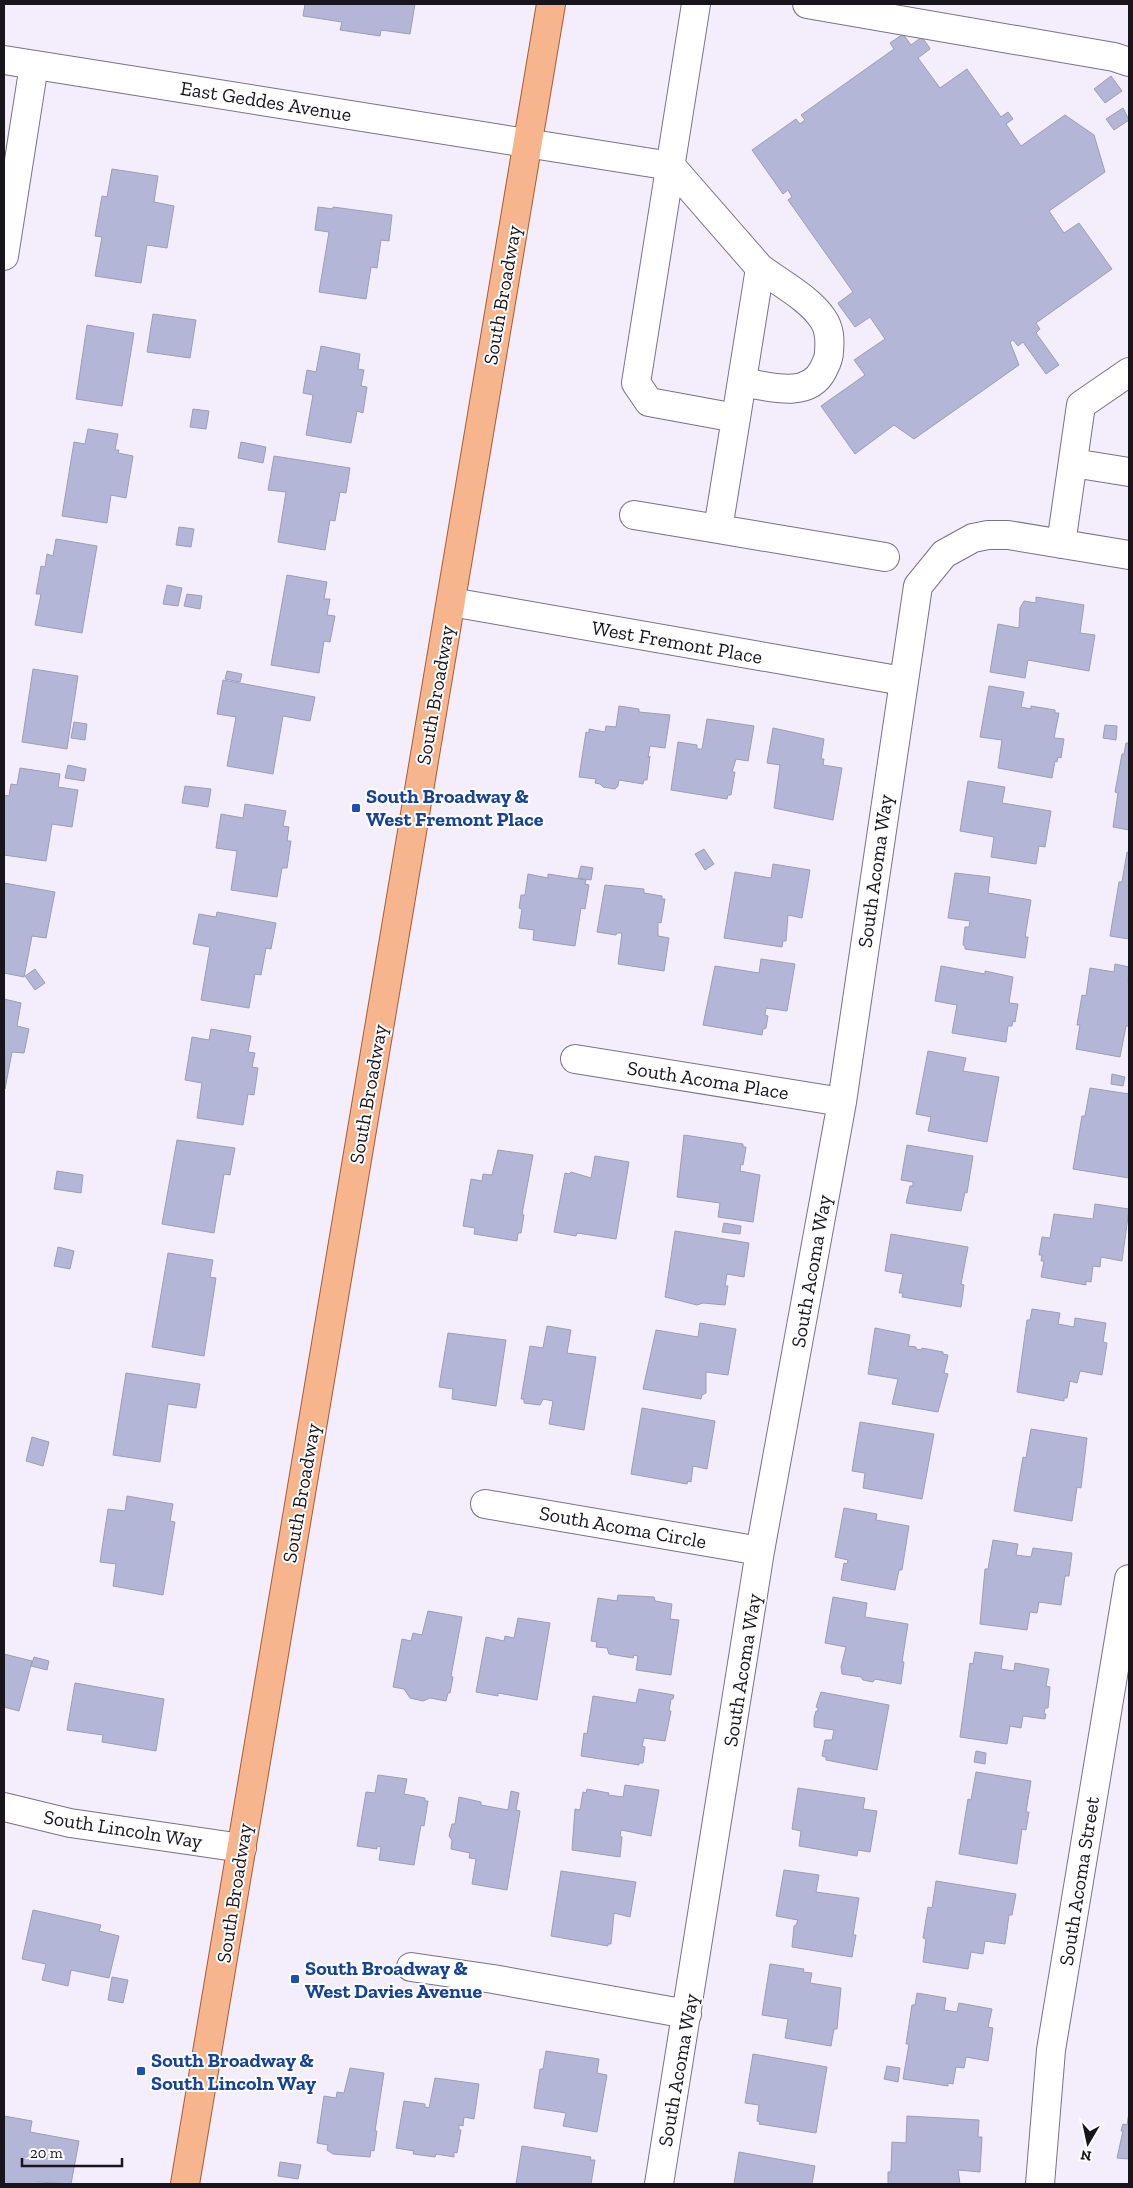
<svg xmlns="http://www.w3.org/2000/svg" width="1133" height="2188" viewBox="0 0 1133 2188" font-family="'Zilla Slab',serif">
<style>
.building{fill:#b3b6d7;stroke:#9b9eb4}
.lines{fill:none;stroke-linecap:round;stroke-linejoin:round}
.minor-casing{stroke:#797185;stroke-width:30}
.major-casing{stroke:#a65c35;stroke-width:30}
.minor{stroke:#fff;stroke-width:28}
.major{stroke:#f7b58e;stroke-width:28}
.transit-dot{fill:#1a4fb4;stroke:#fff;stroke-width:2}
.labels{text-anchor:middle;stroke-width:4;stroke-linejoin:round;paint-order:stroke}
.street-label{font-size:20px;fill:#18151d;stroke:#fff}
.transit-label{font-size:20px;font-weight:bold;fill:#164399;stroke:#fff;text-anchor:start}
</style>
<rect width="100%" height="100%" fill="#f4eefc"/>
<path class="building" d="M305,4H415L410,34L381,30L380,36L340,30L342,22L303,16Z
M903,34L911,45L922,37L929,47L930,49L918,58L940,88L967,69L1001,117L1008,112L1013,119L1006,124L1021,146L1065,115L1094,135L1105,172L1049,211L1064,233L1079,223L1112,269L1036,323L1040,329L1036,333L1059,365L1046,374L1023,342L1018,346L1013,340L1010,342L1019,365L914,439L894,425L855,454L821,406L865,375L854,360L885,339L870,317L855,327L839,305L838,303L853,292L788,200L792,197L788,190L783,194L752,150L796,119L800,124L805,120L801,115L894,49L890,43Z
M1111,76L1122,91L1105,103L1094,89Z
M1123,108L1129,120L1114,130L1106,119Z
M112,169L158,176L154,202L174,206L167,248L147,245L141,283L95,276L102,237L95,236L102,196L107,197Z
M318,207L333,209V207L392,215L389,241L381,240L377,268L371,267L366,299L319,292L329,232L315,230Z
M153,314L196,320L190,358L147,352Z
M87,325L134,333L122,406L76,399Z
M321,346L360,354L358,369L364,370L361,386L367,387L363,413L357,411L351,443L306,435L313,395L303,393L307,370L316,372Z
M193,409L209,411L206,429L190,427Z
M88,429L118,434L115,450H119L118,453L133,456L126,498L111,495L107,523L62,516L74,442L85,444Z
M241,442L266,447L263,463L238,458Z
M274,456L350,468L346,493L340,492L335,521L330,520L325,550L278,542L286,492L268,490Z
M179,527L194,529L191,547L176,545Z
M56,539L97,546L82,633L35,625L41,594H36L41,566L45,567L47,554L53,556Z
M287,575L327,582L324,599H330L327,615L335,616L330,642L324,641L319,673L271,665Z
M167,585L182,588L178,606L163,604Z
M187,594L202,596L200,609L184,606Z
M1036,597L1084,605L1080,633L1095,635L1089,671L1028,660L1025,678L990,672L998,624L1019,628L1020,608L1024,601L1036,603Z
M33,669L78,676L67,749L22,742Z
M227,671L242,674L240,682L225,679Z
M223,680L315,697L310,721L283,716L273,774L227,766L236,717L217,714Z
M989,686L1024,692L1021,707L1031,709V706L1055,710V713H1059L1054,738L1064,739L1061,758L1058,757L1057,762L1055,761L1052,778L998,768L1002,740L980,737Z
M619,706L639,709V712L670,715L665,748L650,746L648,758L650,756L647,780H644L643,784L619,780L618,786L615,789L603,787L600,784L595,783L596,779L579,777L586,732L589,733V729L605,732L606,726L616,727Z
M707,719L754,726L748,761L736,759L732,772H735L731,795H728L727,799L671,790L678,742L697,745V749H702Z
M74,722L87,724L85,740L71,738Z
M1105,725L1117,726L1116,740L1103,738Z
M773,728L824,739L821,759H824L823,765L842,768L833,820L774,808L780,765L767,763Z
M1126,743H1129V830L1113,827L1118,793L1115,792L1122,754H1124Z
M68,765L86,769L84,781L65,778Z
M20,768L60,774L58,787L78,790L72,827L52,824L46,861L4,855V795L9,796L11,784L17,785Z
M968,781L1005,787L1002,803L1051,811L1045,847L1039,846L1036,864L991,857L994,837L960,831Z
M185,786L211,789L208,807L182,803Z
M245,804L286,811L283,826L289,827L287,841H291L287,868H282L277,897L231,890L237,851L216,848L221,814L243,818Z
M704,849L714,864L705,870L695,854Z
M1127,852L1129,853V939L1110,936L1119,882H1122Z
M773,864L810,870L802,918L788,915L786,941H783L782,947L724,938L735,872L771,878Z
M581,866L593,868L591,880L578,878Z
M955,873L990,877L988,893L1031,900L1025,937H1028L1025,958L965,949V946L963,945L965,927H969L970,921L948,918Z
M528,874L548,878V874L586,880L585,884L589,885L585,909L581,908L575,946L533,940L534,930L519,928L522,909L519,908L521,895H525Z
M4,883L55,892L46,938L32,936L24,977L4,973Z
M605,885L644,889V893L662,896V899H665L661,923L658,922V936L669,938L664,971L618,964L622,933H617L616,935L597,932Z
M217,912L276,923L271,949L266,948L261,975L255,974L249,1008L201,1000L210,947L193,944L199,914L216,917Z
M761,959L795,964L787,1011L766,1008L765,1015L768,1016L766,1028L763,1029L762,1035L703,1025L715,966L759,973Z
M1115,964L1129,967L1128,983L1129,984V1026H1126L1120,1057L1076,1049L1080,1025H1077L1082,995L1086,996L1090,968L1114,972Z
M941,966L985,974V971L1013,977L1009,1003L1018,1004L1015,1022L1013,1021L1012,1026H1008L1006,1042L952,1033L957,1005L935,1001Z
M35,969L45,983L35,990L25,976Z
M4,999L21,1003L17,1026L29,1029L24,1053L12,1052L5,1089Z
M211,1029L251,1036L248,1052L255,1053L252,1067L258,1068L254,1095L248,1094L243,1125L197,1118L202,1083L185,1080L192,1037L209,1040Z
M928,1051L966,1058L963,1071L999,1077L987,1142L928,1131L931,1117L916,1114Z
M1112,1074L1125,1077L1123,1086L1111,1084Z
M1090,1088L1129,1094V1178L1073,1169L1082,1116H1085Z
M684,1135L743,1144V1147H746L743,1165L741,1164L740,1171L760,1175L753,1222L718,1217L720,1203L677,1197Z
M177,1140L235,1148L230,1175L224,1174L214,1233L162,1224Z
M907,1145L973,1156L967,1193L965,1192L961,1211L906,1203L910,1186H913V1182L901,1180Z
M498,1150L533,1155L522,1214L524,1215L521,1233H518L517,1241L474,1234L475,1228L463,1226L471,1179L482,1181L483,1174L492,1175Z
M595,1156L629,1162L616,1239L577,1233L576,1236L554,1232L565,1173L569,1174L571,1172L591,1178Z
M57,1171L83,1175L81,1193L54,1189Z
M1095,1204L1129,1209L1122,1261L1101,1257L1100,1267L1093,1266L1091,1282L1086,1281V1285L1041,1277L1044,1261H1041L1042,1255H1039L1042,1237L1050,1238L1054,1214L1093,1219Z
M724,1223L741,1226L740,1234L722,1232Z
M675,1231L749,1243L744,1277L727,1274L725,1286H728L725,1305L703,1303L697,1305L665,1297Z
M891,1234L968,1247L961,1284L964,1285L961,1307L902,1297L903,1293H899L903,1274L885,1271Z
M58,1247L74,1251L70,1269L54,1266Z
M168,1253L213,1260L210,1277L216,1278L204,1356L152,1347Z
M1032,1309L1060,1313L1058,1324L1074,1327L1075,1318L1106,1323L1103,1342L1107,1343L1102,1375L1080,1371L1077,1383L1070,1381L1067,1398H1064V1401L1017,1392L1027,1320H1030Z
M700,1323L736,1329L728,1375L706,1372V1393L702,1395L701,1399L643,1389L656,1330L698,1337Z
M547,1326L571,1330L567,1353L596,1357L584,1430L549,1424L553,1401L543,1399L540,1405L524,1403V1399H521L530,1346L543,1348Z
M875,1328L910,1335L908,1346L916,1347V1349L921,1350L922,1348L943,1352V1354L948,1355L944,1373L948,1374L938,1412L892,1404L898,1379L868,1374Z
M448,1333L506,1340L496,1406L452,1399L453,1389L439,1387Z
M126,1373L200,1384L196,1408L168,1404L160,1462L113,1455Z
M642,1408L715,1421L707,1469L693,1466L691,1482L688,1481L687,1484L631,1474Z
M860,1422L934,1434L922,1499L863,1488L865,1473L852,1471Z
M1031,1429L1087,1438L1081,1488L1077,1487L1072,1521L1014,1511L1023,1457L1026,1458Z
M32,1437L49,1442L43,1466L26,1461Z
M127,1496L173,1504L170,1521L175,1522L163,1595L113,1586L116,1564L100,1562L108,1509L125,1511Z
M844,1508L877,1514L876,1520L909,1526L902,1570H899L895,1590L841,1580L844,1563L847,1564L848,1560L835,1557Z
M993,1540L1018,1544L1016,1555L1031,1557L1033,1548L1072,1553L1069,1576H1065L1061,1605L1039,1602L1037,1613L1030,1612L1027,1630L980,1624L985,1569H988Z
M618,1595L654,1597L655,1601L672,1604L670,1619L679,1620L671,1675L636,1670L638,1656L634,1655L633,1658L609,1654L607,1648L596,1647L597,1642L591,1641L598,1598L617,1601Z
M833,1597L867,1603L865,1617L908,1624L902,1662H904L901,1684L875,1679L873,1682L863,1680L861,1677L842,1674L841,1667L846,1647L825,1643Z
M428,1611L462,1617L451,1676L453,1677L450,1693H448L446,1701L430,1698L423,1701L410,1698L404,1689L393,1687L402,1639L411,1641L413,1633L422,1635Z
M518,1618L550,1623L537,1700L498,1693V1696L476,1692L486,1637L504,1641L505,1636L514,1638Z
M975,1652L1003,1656L1001,1669L1014,1671L1015,1663L1049,1669L1046,1686L1050,1687L1048,1708H1045L1044,1714H1046L1045,1719L1023,1716L1021,1728L1010,1726L1007,1744L960,1737L970,1663L973,1664Z
M4,1654L32,1661L19,1711L4,1707Z
M34,1657L49,1661L47,1670L31,1666Z
M75,1683L164,1699L156,1751L102,1742L103,1735L67,1730Z
M639,1689L674,1695L673,1699H671L669,1711H671L665,1741L644,1738L642,1746L645,1747L643,1763H639V1765L581,1756L584,1733L587,1734L593,1696L636,1703Z
M821,1692L889,1705L877,1770L826,1760V1757L822,1756L825,1740H832L834,1730L814,1727V1718L816,1711H818V1708L816,1707Z
M976,1751L986,1753L985,1764L974,1762Z
M976,1772L1031,1781L1026,1812H1029L1026,1830L1022,1829L1017,1864L959,1854L968,1799L971,1800Z
M378,1775L407,1779L404,1794L425,1798V1801H428L424,1826L421,1825L414,1865L379,1860L381,1847L377,1846V1849L357,1846L366,1792L375,1793Z
M625,1785L659,1790L651,1836L621,1830L620,1836L622,1837L620,1857L572,1850L575,1809L580,1810L583,1792L586,1793L587,1789L609,1793L608,1795L623,1797Z
M798,1788L865,1798L863,1809L877,1811L870,1852L858,1850L857,1856L799,1846L801,1831L792,1829Z
M511,1791L519,1793L516,1810L520,1811L507,1890L472,1884L476,1859L469,1858L470,1853L451,1849L452,1840L449,1836L452,1824H455L459,1797L481,1802V1805L508,1810Z
M784,1870L819,1875L816,1892L859,1898L853,1935H856L852,1957L792,1947L794,1926L796,1925L798,1920L776,1916Z
M561,1871L636,1882L630,1917L614,1913L611,1944H608V1946L551,1936Z
M936,1881L1016,1894L1012,1915H1009L1005,1944L985,1941L983,1954L971,1952L968,1969L923,1962L926,1939L923,1938L928,1907L932,1908Z
M33,1910L101,1925L99,1931L119,1936L109,1978L71,1970L68,1986L42,1980L46,1964L22,1959Z
M770,1964L804,1969L803,1972L812,1973L810,1983L841,1988L837,2029H834L831,2046L785,2038L788,2019L762,2015Z
M112,1977L128,1980L123,2003L108,2000Z
M917,1993L946,1998L944,2010L957,2012L959,2003L992,2009L988,2027L993,2028L988,2061L966,2057L964,2068L956,2067L953,2084L948,2083V2086L903,2079L909,2044H906L912,2005H915Z
M546,2051L599,2059L597,2073L607,2075L597,2132L563,2126L566,2113L534,2108L540,2069H543Z
M753,2054L827,2067L816,2133L759,2124L760,2122L757,2121L759,2105L745,2103Z
M887,2066L900,2068L898,2082L884,2079Z
M350,2068L384,2073L375,2131H377L374,2151L371,2150L370,2157L333,2154L327,2150L328,2145L317,2143L324,2096L336,2098L337,2092L344,2093Z
M435,2078L479,2084L474,2119L464,2117L463,2126L459,2125V2130H461L457,2153L454,2152V2157L436,2154L435,2157L413,2154L414,2151L396,2148L404,2101L425,2104V2107L429,2108Z
M1129,2112V2159L1117,2158L1123,2131H1121L1123,2124L1127,2125Z
M4,2116L32,2121L30,2132L79,2141L71,2184L38,2182V2184H4Z
M907,2116L979,2120L978,2137H982L980,2172L958,2170L960,2184H888V2172H891L892,2142L906,2143Z
M522,2146L591,2157L590,2160H595L591,2184H516Z
M739,2152L815,2166L812,2184H734Z
M280,2162L301,2165L298,2179L278,2176Z"/>
<g class="lines">
<g class="minor-casing">
<path id="minor" d="M807,4L1114,57L1129,62
M4,60L671,166L760,268L736,418L649,402L636,383L696,4
M4,256L34,65
M742,382C767,386 808,400 823,370C826,364 829,359 829,352C830,340 830,329 823,319C809,298 780,283 760,268
M736,418L718,529L885,557
M1073,463L1129,472
M634,515L718,529
M1061,544L1081,405L1129,372
M451,602L903,681
M575,1059L842,1102
M485,1504L760,1551
M4,1807L70,1823L242,1848
M411,1967L493,1979L687,2014
M659,2184L760,1551L842,1102L918,586L944,554L973,538L988,535H1008L1129,555
M1040,2184L1051,2050L1129,1579"/>
</g>
<g class="major-casing">
<path id="major" d="M185,2184L551,4"/>
</g>
<use href="#minor" class="minor"/>
<use href="#major" class="major"/>
</g>
<g class="transit-dot">
<rect x="351" y="803" width="10" height="10" rx="2.5"/>
<rect x="290" y="1974" width="10" height="10" rx="2.5"/>
<rect x="136" y="2066" width="10" height="10" rx="2.5"/>
</g>
<g class="labels">
<g class="street-label">
<text transform="translate(266 101) rotate(9)" y="7">East Geddes Avenue</text>
<text transform="translate(502 295) rotate(-80)" y="7">South Broadway</text>
<text transform="translate(677 642) rotate(10)" y="7">West Fremont Place</text>
<text transform="translate(435 695) rotate(-80)" y="7">South Broadway</text>
<text transform="translate(875 871) rotate(-82)" y="7">South Acoma Way</text>
<text transform="translate(708 1080) rotate(9)" y="7">South Acoma Place</text>
<text transform="translate(368 1094) rotate(-80)" y="7">South Broadway</text>
<text transform="translate(811 1271) rotate(-80)" y="7">South Acoma Way</text>
<text transform="translate(301 1493) rotate(-80)" y="7">South Broadway</text>
<text transform="translate(623 1527) rotate(10)" y="7">South Acoma Circle</text>
<text transform="translate(742 1670) rotate(-81)" y="7">South Acoma Way</text>
<text transform="translate(123 1829) rotate(9)" y="7">South Lincoln Way</text>
<text transform="translate(1079 1881) rotate(-81)" y="7">South Acoma Street</text>
<text transform="translate(234 1893) rotate(-81)" y="7">South Broadway</text>
<text transform="translate(678 2070) rotate(-80)" y="7">South Acoma Way</text>
</g>
<g class="transit-label">
<text x="366" y="803">South Broadway &amp;<tspan x="366" dy="23">West Fremont Place</tspan></text>
<text x="305" y="1975">South Broadway &amp;<tspan x="305" dy="23">West Davies Avenue</tspan></text>
<text x="151" y="2067">South Broadway &amp;<tspan x="151" dy="23">South Lincoln Way</tspan></text>
</g>
</g>
<rect width="1133" height="2188" fill="none" stroke="#18151d" stroke-width="10"/>
<g transform="translate(1088 2143) rotate(189)" stroke="#ffffff" stroke-width="4" paint-order="stroke">
<path d="M0-4L9 19L0 12L-9 19Z" fill="#18151d"/>
<text y="-8" font-size="14" font-weight="bold" text-anchor="middle" fill="#18151d">N</text>
</g>
<path d="M22 2158v8h100v-8" fill="none" stroke="#18151d" stroke-width="2.5"/>
<text x="30" y="2158" font-size="15" fill="#18151d" stroke="#ffffff" stroke-width="4" paint-order="stroke">20 m</text>
</svg>
